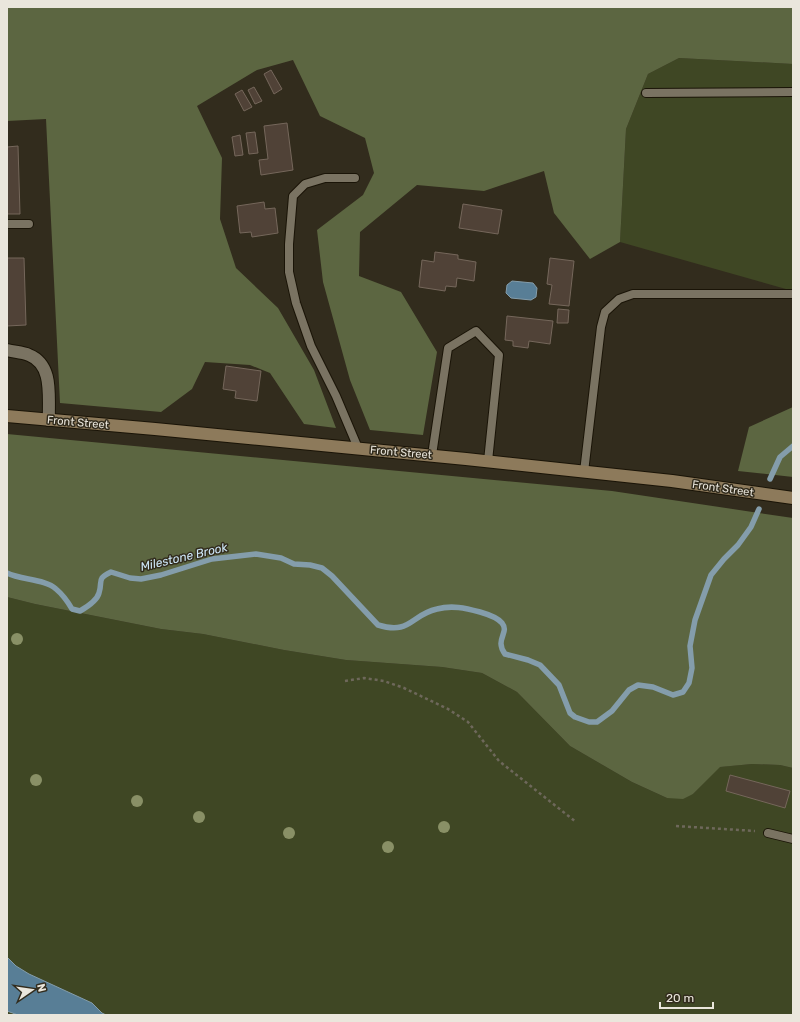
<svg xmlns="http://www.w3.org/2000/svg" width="800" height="1022" viewBox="0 0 800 1022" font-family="Rubik,sans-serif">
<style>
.green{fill:#3f4724}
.forest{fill:#5c6641}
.water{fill:#587e96;stroke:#849dab}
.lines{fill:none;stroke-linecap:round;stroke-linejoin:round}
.stream{stroke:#849dab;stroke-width:5.5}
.building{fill:#504237;stroke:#75675b}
.service-casing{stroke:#1a1407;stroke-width:10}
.minor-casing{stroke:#1a1407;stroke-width:14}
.secondary-casing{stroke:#1a1407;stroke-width:14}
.path{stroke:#6e685b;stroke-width:2.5;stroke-dasharray:3 3;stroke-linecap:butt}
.service{stroke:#7a7362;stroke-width:8}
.minor{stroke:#7a7362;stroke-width:12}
.secondary{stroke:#8d7a5b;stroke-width:12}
.tree{fill:#899066}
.labels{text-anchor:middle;stroke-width:3;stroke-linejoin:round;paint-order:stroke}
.street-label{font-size:11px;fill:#eae6dc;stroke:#322c1d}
.water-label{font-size:12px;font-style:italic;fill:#cee7f8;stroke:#322c1d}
</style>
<rect width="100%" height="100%" fill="#322c1d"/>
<path class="green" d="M679,58L793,64V291L620,242L626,129L648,74Z
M7,597L35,604L161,629L203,634L284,650L346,660L442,667L482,673L517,692L570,746L632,782L667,798L693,794L719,767L752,764L780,765L793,768V1015H7Z"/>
<path class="forest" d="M7,7H793V64L679,58L648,74L626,129L620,242L590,259L554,213L544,171L484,191L417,185L360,232L359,276L401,292L437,352L423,435L370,430L350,380L323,282L317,230L363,195L374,173L365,138L320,116L293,60L257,70L197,106L222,158L220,219L236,268L278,308L314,370L336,428L304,424L270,373L250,365L205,362L192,389L161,412L60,403L46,119L7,121Z
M793,407V477L738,471L749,427Z
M7,434L612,491L793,518V768L780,765L752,764L720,767L693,794L683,799L667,798L632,782L570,746L517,692L482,673L442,667L346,660L284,650L203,634L161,629L35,604L7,597Z"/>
<path class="water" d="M512,281L533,283L537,288L536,297L531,300L511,298L506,293L507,285Z
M7,957L16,966L29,974L92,1003L102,1013L106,1015H18L7,1011Z"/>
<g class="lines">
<path class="stream" d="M770,479L780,457L793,446
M7,573C21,580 45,579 56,589C62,594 68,602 72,609L80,611C87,607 97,601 99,593C103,581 96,579 111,572L130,578L141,579L161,575L212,559L256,554L281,558L294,564L310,565L322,568L332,576L378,625C411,635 410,615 437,609C452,605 465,608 480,612C487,614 497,617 502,623C510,633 494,639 505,654L528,660L540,665L559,685L570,713L575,717L589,722H597L612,711L629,690L638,685L653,687L673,695L683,692L689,683L692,668L690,646L695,620L711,575L724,559L738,545L751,527L759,509"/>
</g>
<path class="building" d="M271,70L282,89L274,94L264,74Z
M254,87L262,101L255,104L248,90Z
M242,90L252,107L244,111L235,94Z
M287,123L293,170L261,175L259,160L268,159L264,126Z
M255,132L258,153L249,154L246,133Z
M240,135L243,155L235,156L232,137Z
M18,146L20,214H7V147Z
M264,202L265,209L275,208L278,233L252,237L251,232L240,233L237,206Z
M463,204L502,210L498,234L459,228Z
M435,252L458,255V259L476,262L474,281L457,278L456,287L446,286L445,291L419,287L422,260L434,262Z
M7,258H24L26,325L7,326Z
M550,258L574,261L569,306L549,304L552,285L547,284Z
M558,309L569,310L568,323H557Z
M507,316L553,321L550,344L529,341L528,348L513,346V341L505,340Z
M226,366L261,371L257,401L235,398L236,391L223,389Z
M730,775L790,791L785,808L726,791Z"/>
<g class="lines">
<g class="service-casing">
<path id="service" d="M646,93L793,92
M355,178H325L305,184L293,196L289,244V272L296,303L311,346L336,396L358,448
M7,224H29
M432,455L448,348L476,331L499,355L488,461
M584,472L601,327L605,312L619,299L633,294H793
M768,833L793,839"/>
</g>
<g class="minor-casing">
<path id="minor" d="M7,350C14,352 22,352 29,355C54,365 48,397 49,420"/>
</g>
<g class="secondary-casing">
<path id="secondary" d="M7,416L155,429L466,459L672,481L793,498"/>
</g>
<path class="path" d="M345,681L364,678L384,681L404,688L448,709L468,722L499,761L576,822
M676,826L755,831"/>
<use href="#service" class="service"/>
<use href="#minor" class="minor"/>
<use href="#secondary" class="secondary"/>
</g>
<g class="tree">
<circle cx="17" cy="639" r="6"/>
<circle cx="36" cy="780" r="6"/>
<circle cx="137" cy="801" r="6"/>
<circle cx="199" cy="817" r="6"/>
<circle cx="444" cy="827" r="6"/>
<circle cx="289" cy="833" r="6"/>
<circle cx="388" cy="847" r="6"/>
</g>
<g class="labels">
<g class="street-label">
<text transform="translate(78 422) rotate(5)" y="4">Front Street</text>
<text transform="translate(401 452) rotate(5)" y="4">Front Street</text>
<text transform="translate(723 488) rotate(8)" y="4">Front Street</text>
</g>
<g class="water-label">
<text transform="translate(184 557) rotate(-13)" y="4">Milestone Brook</text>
</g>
</g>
<rect width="800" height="1022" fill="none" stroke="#eae6dc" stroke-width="16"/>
<g transform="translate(32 990) rotate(77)" stroke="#322c1d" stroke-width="3" paint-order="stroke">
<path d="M0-3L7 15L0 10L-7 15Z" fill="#eae6dc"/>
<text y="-6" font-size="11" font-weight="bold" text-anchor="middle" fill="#eae6dc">N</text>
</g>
<path d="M660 1002v6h53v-6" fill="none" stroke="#eae6dc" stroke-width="2"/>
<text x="666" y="1002" font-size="12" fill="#eae6dc" stroke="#322c1d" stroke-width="3" paint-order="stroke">20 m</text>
</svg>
